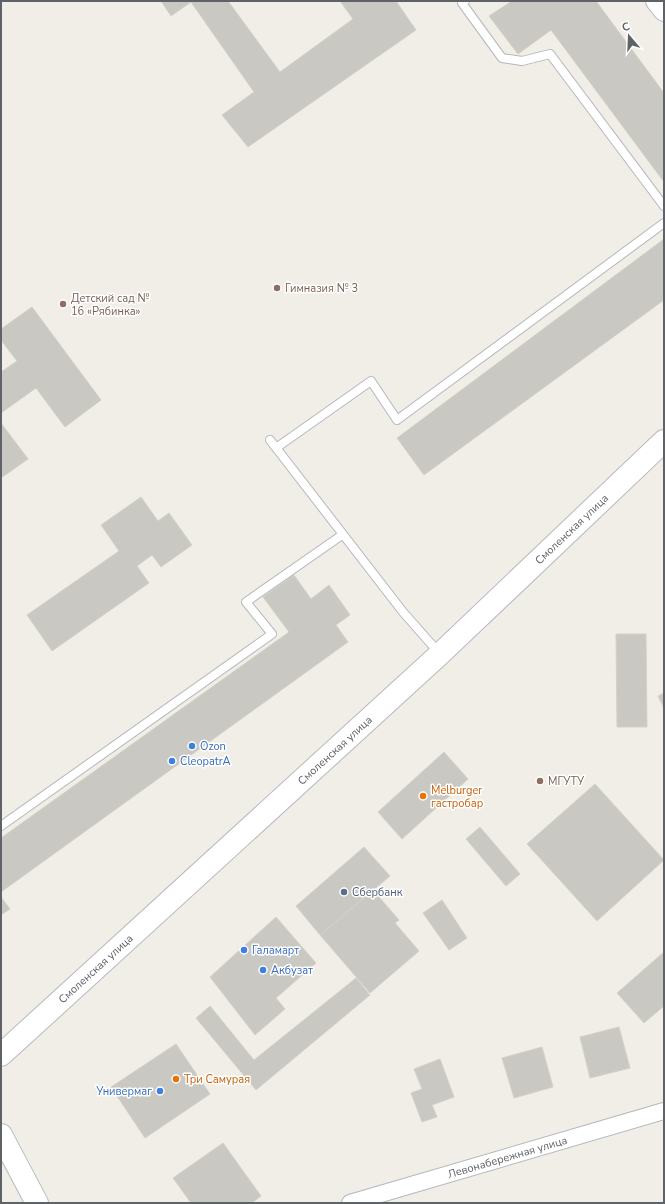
<svg xmlns="http://www.w3.org/2000/svg" width="665" height="1204" viewBox="0 0 665 1204" font-family="'Nunito Sans',sans-serif">
<style>
.building{fill:#c9c8c2;stroke:#d5d1c6}
.lines{fill:none;stroke-linecap:round;stroke-linejoin:round}
.service-casing{stroke:#b4b7bb;stroke-width:10}
.minor-casing{stroke:#b4b7bb;stroke-width:18}
.tertiary-casing{stroke:#b4b7bb;stroke-width:22}
.secondary-casing{stroke:#b6b9be;stroke-width:24}
.service{stroke:#fff;stroke-width:8}
.minor{stroke:#fff;stroke-width:16}
.tertiary{stroke:#fff;stroke-width:20}
.secondary{stroke:#fff;stroke-width:22}
.education-dot{fill:#8d6e63;stroke:#fff;stroke-width:1.5}
.shop-dot{fill:#3f7fe0;stroke:#fff;stroke-width:1.5}
.food-dot{fill:#e8710a;stroke:#fff;stroke-width:1.5}
.service-dot{fill:#5c6f8a;stroke:#fff;stroke-width:1.5}
.labels{text-anchor:middle;stroke-width:3;stroke-linejoin:round;paint-order:stroke}
.education-label{font-size:11px;fill:#785e54;stroke:#fff;text-anchor:start}
.street-label{font-size:11px;fill:#5f6267;stroke:#fff}
.shop-label{font-size:11px;fill:#366cbe;stroke:#fff;text-anchor:start}
.food-label{font-size:11px;fill:#c56008;stroke:#fff;text-anchor:start}
.service-label{font-size:11px;fill:#4e5e75;stroke:#fff;text-anchor:start}
</style>
<rect width="100%" height="100%" fill="#f0eee7"/>
<path class="building" d="M161,1H228L280,72L353,19L340,1H396L416,30L248,147L222,115L254,92L191,2L171,16Z
M512,1H596L664,93V182L551,30L518,54L489,16Z
M664,239V300L424,475L397,438Z
M32,307L101,400L65,427L36,388L1,413V372L17,361L1,340V329Z
M1,423L28,459L1,478Z
M141,497L158,521L169,513L192,545L161,567L152,555L137,566L149,583L52,651L27,615L119,551L101,525Z
M294,575L311,599L329,585L350,615L336,625L348,642L1,892V838L289,632L263,597Z
M616,634H646L647,727H617Z
M664,693V708L658,696Z
M444,752L468,779L402,839L378,812Z
M595,784L664,860L597,921L527,844Z
M480,827L520,874L506,886L466,839Z
M364,847L390,876L320,935L296,906Z
M373,890L399,920L395,923L419,951L370,993L320,935Z
M1,897L10,909L1,915Z
M442,900L467,938L449,950L423,913Z
M276,917L316,963L276,998L285,1009L255,1035L210,977Z
M664,952V1006L644,1023L617,993Z
M356,978L370,995L256,1090L196,1018L210,1006L254,1060Z
M619,1027L630,1068L590,1078L580,1037Z
M176,1044L210,1094L145,1138L111,1087Z
M542,1047L553,1087L514,1098L502,1058Z
M440,1059L454,1097L432,1105L437,1117L422,1122L411,1093L422,1089L414,1069Z
M223,1143L261,1196L252,1203H191L173,1178Z"/>
<g class="lines">
<g class="service-casing">
<path id="service" d="M465,1L462,3L502,58L522,61L550,54L664,206
M270,440L403,612L440,654
M276,448L371,381L397,420L664,223
M1,826L272,634L246,602L342,535"/>
</g>
<g class="minor-casing">
<g id="minor">
<path id="s1" d="M350,1203L664,1111"/>
</g>
</g>
<g class="tertiary-casing">
<path id="tertiary" d="M656,1L664,11"/>
</g>
<g class="secondary-casing">
<g id="secondary">
<path id="s2" d="M1,1055L440,654L664,441"/>
<path d="M1,1135L37,1203"/>
</g>
</g>
<use href="#service" class="service"/>
<use href="#minor" class="minor"/>
<use href="#tertiary" class="tertiary"/>
<use href="#secondary" class="secondary"/>
</g>
<g class="education-dot">
<circle cx="277" cy="288" r="4"/>
<circle cx="63" cy="304" r="4"/>
<circle cx="540" cy="781" r="4"/>
</g>
<g class="shop-dot">
<circle cx="192" cy="746" r="4"/>
<circle cx="172" cy="761" r="4"/>
<circle cx="244" cy="950" r="4"/>
<circle cx="263" cy="970" r="4"/>
<circle cx="160" cy="1091" r="4"/>
</g>
<g class="food-dot">
<circle cx="423" cy="796" r="4"/>
<circle cx="176" cy="1079" r="4"/>
</g>
<circle class="service-dot" cx="344" cy="892" r="4"/>
<g class="labels">
<g class="education-label">
<text x="285" y="292">Гимназия № 3</text>
<text x="71" y="302">Детский сад №<tspan x="71" dy="13">16 «Рябинка»</tspan></text>
<text x="548" y="785">МГУТУ</text>
</g>
<g class="street-label">
<text dy="4" stroke="none"><textPath href="#s2" startOffset="776">Смоленская улица</textPath></text>
<text dy="4" stroke="none"><textPath href="#s2" startOffset="452">Смоленская улица</textPath></text>
<text dy="4" stroke="none"><textPath href="#s2" startOffset="128">Смоленская улица</textPath></text>
<text dy="4" stroke="none"><textPath href="#s1" startOffset="164">Левонабережная улица</textPath></text>
</g>
<g class="shop-label">
<text x="200" y="750">Ozon</text>
<text x="180" y="765">CleopatrA</text>
<text x="252" y="954">Галамарт</text>
<text x="271" y="974">Акбузат</text>
<text x="152" y="1095" text-anchor="end">Универмаг</text>
</g>
<g class="food-label">
<text x="431" y="794">Melburger<tspan x="431" dy="13">гастробар</tspan></text>
<text x="184" y="1083">Три Самурая</text>
</g>
<g class="service-label">
<text x="352" y="896">Сбербанк</text>
</g>
</g>
<rect width="665" height="1204" fill="none" stroke="#5f6267" stroke-width="4"/>
<g transform="translate(629 36) rotate(341)" stroke="#ffffff" stroke-width="3" paint-order="stroke">
<path d="M0-3L7 15L0 10L-7 15Z" fill="#5f6267"/>
<text y="-6" font-size="11" font-weight="bold" text-anchor="middle" fill="#5f6267">С</text>
</g>
</svg>
